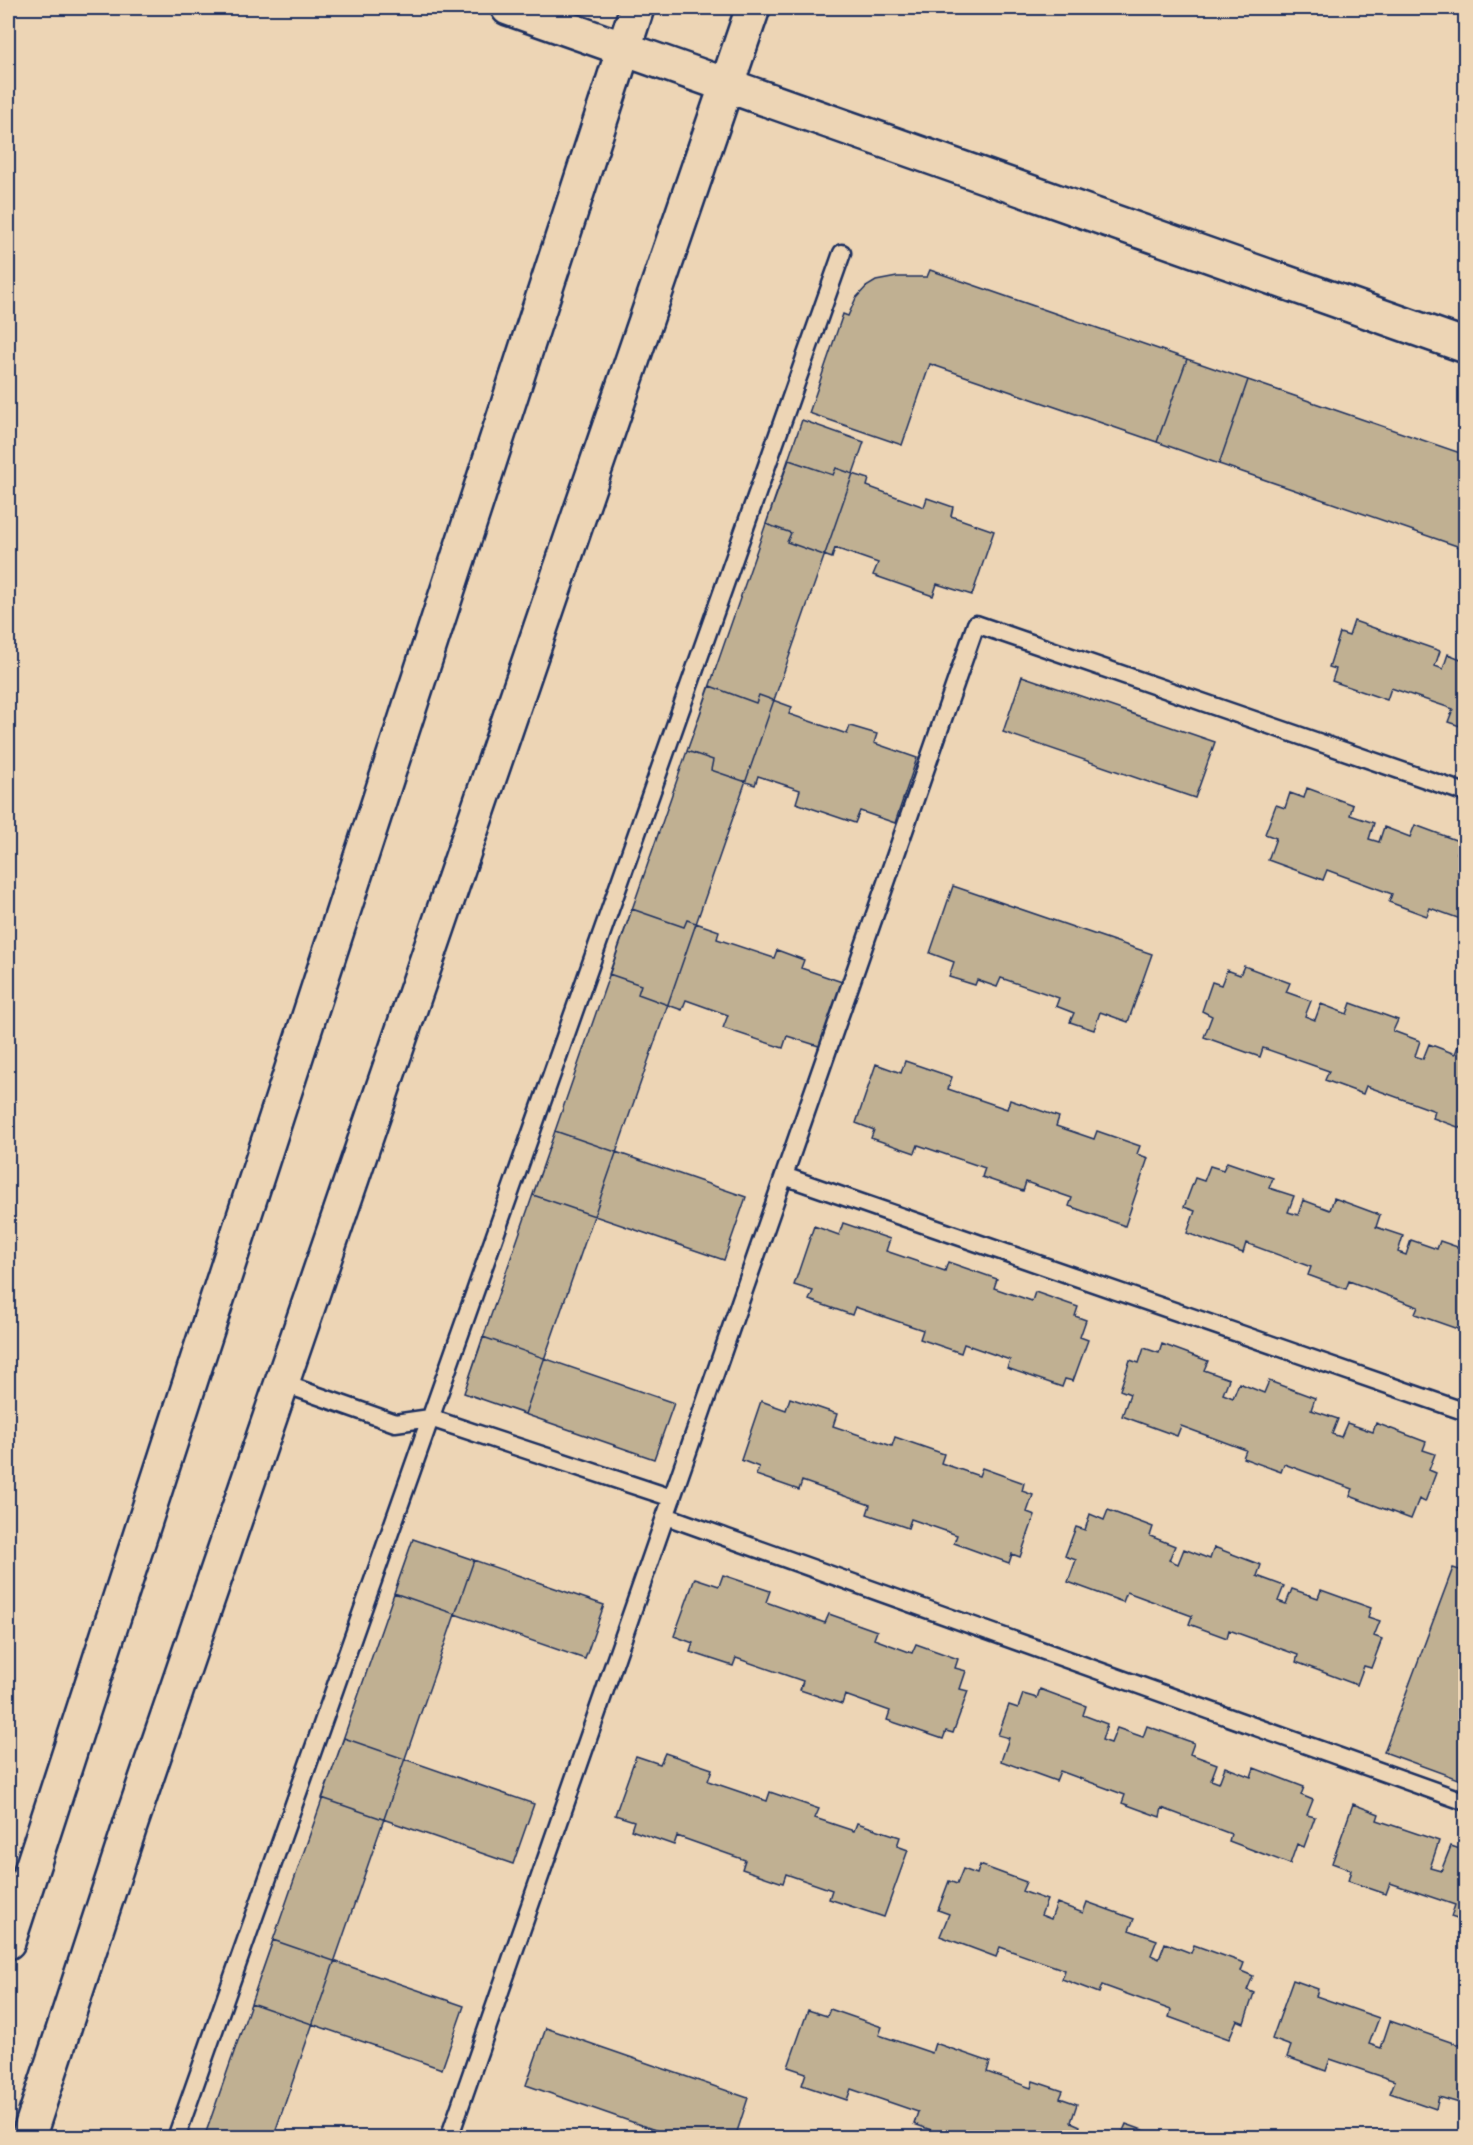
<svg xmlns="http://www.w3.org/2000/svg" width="1473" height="2145" viewBox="0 0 1473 2145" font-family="'Comic Neue',sans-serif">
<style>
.building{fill:#c0b092;stroke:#1b2f5e;stroke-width:1.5}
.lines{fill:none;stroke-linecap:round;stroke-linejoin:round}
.lane-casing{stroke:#1b2f5e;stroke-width:21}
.secondary-casing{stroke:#1b2f5e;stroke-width:38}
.lane{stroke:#edd5b5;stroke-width:16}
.secondary{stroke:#edd5b5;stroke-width:33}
</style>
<rect width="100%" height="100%" fill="#edd5b5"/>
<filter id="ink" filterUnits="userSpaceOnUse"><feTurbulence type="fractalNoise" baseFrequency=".0167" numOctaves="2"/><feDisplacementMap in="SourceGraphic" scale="12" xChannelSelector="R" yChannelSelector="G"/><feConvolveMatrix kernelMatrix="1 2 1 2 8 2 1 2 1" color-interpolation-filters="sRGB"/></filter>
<g filter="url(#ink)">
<path class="building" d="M930,270L1187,359L1157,442L930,364L902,445L809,413L843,314L848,316L856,298L866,287L876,281L897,277H927Z
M1187,359L1248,380L1219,464L1157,442Z
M1248,380L1466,455V531L1460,547L1219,464Z
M802,420L864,442L525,1414L464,1393Z
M789,460L833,475L836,468L853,474L869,479L867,486L924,507L927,498L953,507L951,516L994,531L972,595L937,584L933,596L873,575L878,563L835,548L832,558L787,542L791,533L766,524Z
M1354,621L1440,651L1435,666L1443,669L1448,654L1466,661V728L1448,722L1453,709L1391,688L1387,700L1332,681L1336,669L1329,667L1340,633L1349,636Z
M1022,676L1215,742L1195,798L1003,732Z
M710,686L756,703L759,695L792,707L789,714L847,734L850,726L877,734L874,743L917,758L895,823L860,811L855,823L796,803L800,790L758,776L755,785L711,770L713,760L687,751Z
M1307,788L1353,805L1350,815L1374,823L1369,839L1379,842L1384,827L1410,837L1415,825L1461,842L1457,853L1466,857V921L1430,908L1427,916L1389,902L1392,894L1327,870L1323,880L1268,860L1276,838L1265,834L1276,805L1285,808L1290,793L1304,798Z
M953,886L1152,954L1128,1022L1100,1012L1094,1030L1070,1022L1074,1013L1056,1006L1059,998L1001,978L997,987L977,980L975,985L949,977L954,962L930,953Z
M632,909L684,927L687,920L719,931L717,939L774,958L777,950L804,960L801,968L845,983L822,1047L787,1036L783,1048L723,1028L728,1015L686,1000L682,1010L668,1005L638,994L641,985L609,974Z
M1244,966L1290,983L1286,992L1311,1001L1305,1016L1315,1020L1321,1004L1347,1014L1351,1003L1398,1020L1393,1031L1420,1041L1415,1056L1423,1059L1429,1044L1455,1054L1458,1046L1466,1048V1130L1433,1118L1435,1111L1366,1086L1363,1094L1325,1080L1329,1071L1263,1048L1260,1057L1204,1037L1212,1016L1202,1011L1212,982L1221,985L1227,970L1240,975Z
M905,1061L952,1077L948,1089L1007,1109L1010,1100L1059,1117L1056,1126L1094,1139L1097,1131L1140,1146L1137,1154L1148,1158L1125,1226L1069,1206L1072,1198L1026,1182L1023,1191L982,1177L985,1168L918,1145L915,1153L871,1138L874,1130L856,1123L876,1064L901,1073Z
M555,1131L746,1197L724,1260L533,1195Z
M1227,1162L1273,1178L1269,1188L1294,1196L1288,1212L1298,1215L1303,1200L1330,1210L1334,1198L1380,1215L1376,1227L1403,1236L1398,1252L1406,1255L1411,1240L1437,1249L1440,1241L1466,1250V1332L1415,1314L1418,1307L1349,1281L1346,1289L1308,1275L1311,1267L1246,1243L1243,1253L1187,1233L1195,1211L1184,1207L1195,1178L1204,1181L1210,1166L1223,1170Z
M843,1223L890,1239L886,1251L945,1271L948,1262L997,1279L994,1288L1032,1301L1035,1292L1078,1307L1075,1316L1086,1320L1080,1337L1088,1340L1073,1381L1065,1379L1062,1387L1007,1368L1010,1360L964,1344L961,1353L920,1339L923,1330L855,1307L852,1315L809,1300L813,1291L794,1285L814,1226L839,1235Z
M483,1337L674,1403L654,1459L464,1393Z
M1162,1344L1208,1361L1204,1370L1229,1379L1223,1394L1233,1398L1239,1383L1264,1393L1269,1381L1315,1398L1311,1410L1338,1419L1332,1434L1341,1437L1347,1423L1373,1432L1376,1423L1426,1442L1423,1450L1435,1454L1429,1470L1436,1473L1425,1502L1419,1499L1411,1519L1350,1496L1353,1489L1284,1464L1281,1472L1243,1458L1246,1450L1181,1426L1177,1436L1122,1416L1130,1394L1120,1390L1130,1360L1139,1363L1144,1348L1159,1353Z
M790,1398L837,1414L833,1426L892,1446L895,1437L944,1454L941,1463L979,1476L982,1468L1024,1483L1022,1491L1033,1495L1027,1512L1035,1515L1020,1557L1012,1554L1009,1563L954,1543L957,1535L911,1519L908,1528L867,1514L870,1505L802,1481L799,1490L756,1475L759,1467L741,1460L761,1401L786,1410Z
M1466,1489V1513L1458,1510Z
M1108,1510L1153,1527L1150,1536L1175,1546L1169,1560L1178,1564L1184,1549L1210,1559L1214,1547L1261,1565L1257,1576L1284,1586L1278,1601L1286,1604L1292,1589L1318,1598L1321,1590L1371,1608L1368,1617L1380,1621L1374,1636L1382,1639L1371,1668L1364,1666L1357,1685L1296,1662L1298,1655L1229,1630L1227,1638L1189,1624L1192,1616L1127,1592L1123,1602L1068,1582L1076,1560L1065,1556L1076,1527L1085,1530L1090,1514L1104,1520Z
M413,1539L604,1605L585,1659L394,1593Z
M413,1539L474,1560L273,2138H204Z
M1453,1568L1466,1572V1782L1384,1752Z
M723,1575L770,1591L766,1602L825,1623L829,1614L877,1631L874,1639L912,1653L916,1644L958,1659L955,1668L966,1671L960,1689L968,1691L953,1733L946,1731L943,1739L887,1720L890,1711L845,1695L842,1704L800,1690L803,1681L736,1658L733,1666L690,1652L693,1643L674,1636L695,1578L719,1586Z
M1040,1689L1086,1706L1083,1715L1107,1724L1102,1740L1111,1743L1117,1728L1143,1737L1147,1726L1194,1743L1190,1754L1217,1764L1211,1780L1219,1783L1225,1767L1251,1777L1254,1768L1304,1787L1301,1795L1313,1800L1307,1815L1315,1817L1304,1847L1297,1844L1290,1864L1229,1841L1231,1834L1162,1808L1160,1817L1122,1803L1125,1795L1060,1771L1056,1781L1001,1761L1009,1738L998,1735L1009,1705L1018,1708L1023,1694L1037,1698Z
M344,1738L534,1804L513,1864L322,1798Z
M665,1753L712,1769L708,1781L767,1801L770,1792L819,1809L815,1818L854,1831L857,1823L900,1837L897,1846L908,1850L884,1917L829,1899L832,1890L786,1874L783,1883L742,1869L745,1860L677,1836L674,1845L631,1830L634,1821L615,1815L636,1756L660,1764Z
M1353,1804L1379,1814L1377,1820L1439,1841L1430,1868L1441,1871L1451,1846L1466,1851V1922L1451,1917L1455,1905L1390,1883L1386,1894L1348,1881L1351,1870L1332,1863Z
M980,1865L1026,1882L1022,1891L1047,1900L1041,1915L1051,1919L1057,1903L1083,1913L1087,1902L1134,1919L1129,1930L1157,1940L1151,1955L1159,1959L1165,1943L1191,1953L1194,1945L1244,1963L1241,1971L1253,1976L1247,1990L1254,1993L1244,2023L1237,2020L1229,2039L1169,2017L1171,2010L1102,1985L1099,1993L1062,1979L1065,1970L1000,1947L996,1957L940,1936L949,1914L938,1910L949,1881L957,1884L963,1869L977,1874Z
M273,1940L464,2006L442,2069L251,2003Z
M1293,1980L1318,1989L1316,1996L1379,2018L1369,2044L1381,2048L1390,2021L1465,2047L1466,2044V2105L1439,2097L1436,2109L1390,2093L1395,2081L1330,2059L1326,2071L1287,2057L1291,2046L1272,2039Z
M830,2009L882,2027L879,2035L932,2053L935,2043L990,2062L987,2072L1031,2088L1033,2081L1063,2091L1060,2098L1077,2104L1071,2122L1080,2126L1076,2138H991L968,2130L965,2138H954L914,2124L918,2112L851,2089L847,2100L802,2085L806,2073L788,2067L808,2010L827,2016Z
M546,2028L748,2098L735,2138H678L526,2085Z
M1126,2124L1165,2138H1120Z"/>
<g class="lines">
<g class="lane-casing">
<path id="lane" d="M784,1176L1466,1412
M282,1383L395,1423L430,1418L672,1498
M666,1516L1466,1802
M176,2138L842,253
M449,2138L976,624L1466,793"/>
</g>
<g class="secondary-casing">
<path id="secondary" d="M508,8L1466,346
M8,1942L637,8
M28,2138L131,1823L753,8"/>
</g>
<use href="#lane" class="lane"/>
<use href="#secondary" class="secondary"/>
</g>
</g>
<rect width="1473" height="2145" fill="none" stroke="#edd5b5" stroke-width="30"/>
<rect x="15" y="15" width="1443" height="2115" fill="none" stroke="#1b2f5e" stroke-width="2" filter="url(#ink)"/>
</svg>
